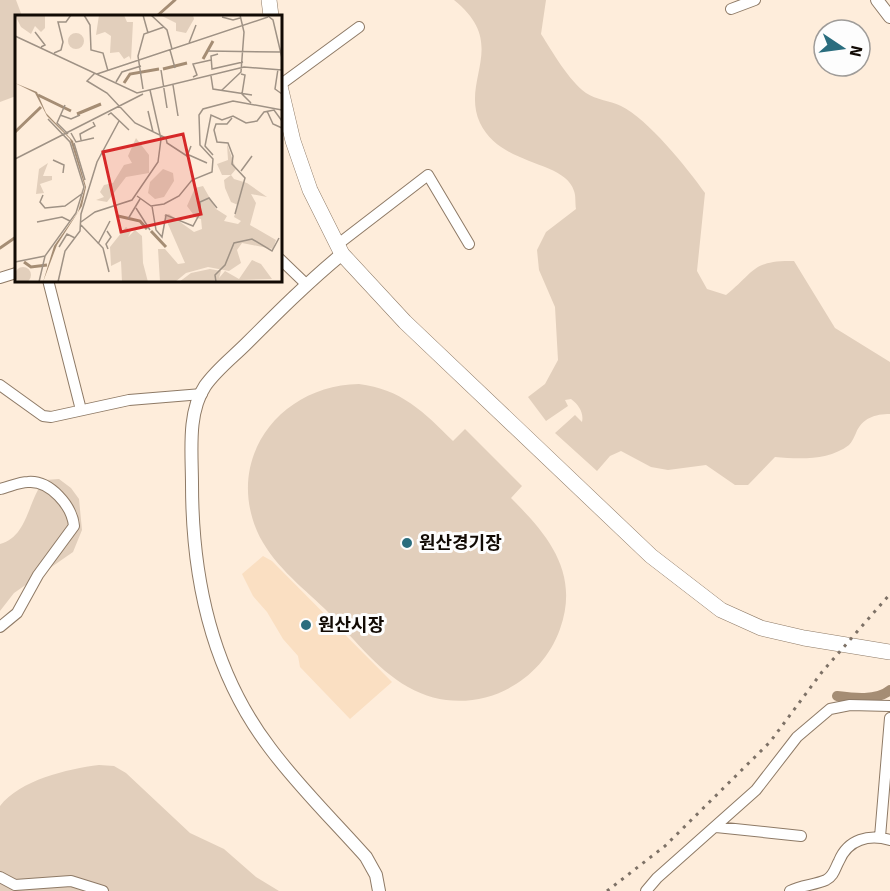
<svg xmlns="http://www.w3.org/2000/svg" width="890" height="891" viewBox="0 0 890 891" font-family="Signika,'Noto Sans KR',sans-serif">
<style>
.built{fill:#fadfc2}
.green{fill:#e2cfbc}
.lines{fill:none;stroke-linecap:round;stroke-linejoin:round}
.stream{stroke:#a58d74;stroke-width:3}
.canal{stroke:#a58d74;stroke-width:10}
.minor-casing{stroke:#8e7a66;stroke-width:12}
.tertiary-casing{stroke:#8e7a66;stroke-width:14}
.secondary-casing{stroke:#8e7a66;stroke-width:16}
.minor{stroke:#fff;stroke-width:10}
.tertiary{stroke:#fff;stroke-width:12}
.secondary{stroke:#fff;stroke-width:15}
.rail{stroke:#7d7166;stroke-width:3;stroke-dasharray:3 6;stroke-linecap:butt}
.poi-dot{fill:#2a6d7e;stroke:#fdfdfd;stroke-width:2}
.labels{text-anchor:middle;stroke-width:6;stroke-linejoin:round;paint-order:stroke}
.poi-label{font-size:18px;font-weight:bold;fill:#110a04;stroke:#fdfdfd;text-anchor:start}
.inset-river{fill:none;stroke:#a58d74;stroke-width:3}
.inset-road{fill:none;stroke:#9f9285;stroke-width:1.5}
.view{fill:#d62828;fill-opacity:0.15;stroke:#d62828;stroke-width:3}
.inset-edge{fill:none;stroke:#110a04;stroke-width:3}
</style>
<rect width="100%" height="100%" fill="#feeddb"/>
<path class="built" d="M263,556L272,561L392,682L350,719L300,667L298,656L283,639L267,612L253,596L242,574Z"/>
<path class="green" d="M0,0H16L22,16H16V96L0,102Z
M454,0H546L541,34C552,51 569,81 586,93C596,100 611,101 621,106C647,118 688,169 705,193L697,271L707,289L726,295C755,272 752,260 794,261L835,328L890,362V414C875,414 862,418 856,433C854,437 852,442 849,445C828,461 799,459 775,457L748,485H735L706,465L668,470L651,467L621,451L610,456L597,471L555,433L575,415L582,422C584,413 579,405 571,399L565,400L568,406L546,421L528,397L545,384L558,360L555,307L539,270L537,250L546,232L576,209C575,203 576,196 574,191C565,160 501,167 480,123C460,79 510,45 454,0Z
M359,384C401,389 424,412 453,441L465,429L522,486L511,498C548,535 580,573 560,629C538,691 465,720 408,687C376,669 351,635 325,609C301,586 271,563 257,531C225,456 282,385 359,384Z
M59,479L71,488L79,499L82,530L73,552L14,593L0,611V544C29,536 27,500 45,480Z
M99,765L114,766L126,773L190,833L224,849L256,877L279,891H0V806C20,780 67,769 99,765Z"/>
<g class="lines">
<path class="stream" d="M157,16L175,0
M0,248L16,237"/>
<path class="canal" d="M837,696C853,698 877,701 890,690"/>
<g class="minor-casing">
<path id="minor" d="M731,9L755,0
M280,85L359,27
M337,245L428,175L469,244
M280,259L306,284
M0,278L16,273
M48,280L81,410
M0,385L43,416L51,417L129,400L202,394
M0,489C9,487 19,482 28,482C50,480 72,506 74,526L38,575L17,613L0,627
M716,827L801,836
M880,837L890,718
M0,877L15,885L71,881L103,891
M646,891L657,878L756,790L797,737L830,709L850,705L890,706
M790,891C801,885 815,885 826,880C834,876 835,868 839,861C848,839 869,834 890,840"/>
</g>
<g class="tertiary-casing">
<path id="tertiary" d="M877,0L890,17
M342,254C308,282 277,313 246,344C233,357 216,370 205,386C187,413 192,453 192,484C192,578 212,672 270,748C299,787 334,821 366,857L376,875L379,891"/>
</g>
<g class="secondary-casing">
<path id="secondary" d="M269,0L271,16
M280,86L293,141L310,190L342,254L405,322L651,556L721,610L761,628L804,638L890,652"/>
</g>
<use href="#minor" class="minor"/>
<use href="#tertiary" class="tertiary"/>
<use href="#secondary" class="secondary"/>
<path class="rail" d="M607,891L665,846L770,742L822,672L890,594"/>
</g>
<g class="poi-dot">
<circle cx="407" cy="543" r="6"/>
<circle cx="306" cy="625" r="6"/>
</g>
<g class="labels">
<g class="poi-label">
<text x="419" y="549">원산경기장</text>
<text x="318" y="631">원산시장</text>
</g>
</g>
<g transform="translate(15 15)">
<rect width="267" height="267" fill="#feeddb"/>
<path d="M0,0H30V13L26,17L20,11L16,19L6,12ZM84,0H109L112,7H118L116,45L114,41L109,44L104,37L95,38L96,21L90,17L81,20ZM145,0H178L179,4L171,18L161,16V8ZM53 26a8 8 0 1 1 16 0a8 8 0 1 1-16 0ZM121,123L134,140V158L111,162L92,187L81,185L89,182L85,177L89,170L98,168L109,150L117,148L113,141ZM212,129L221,154L216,160L219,164L232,168L252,182L236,179L241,188L235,210L261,225L258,234L227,228L222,235L226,248L214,256L193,252L171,258L160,267H145L143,234H150L163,249L170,248L149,200L154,199L179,217L187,214L186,204L181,203L172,191L180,173L188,171L201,194L212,201L209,206L223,209L226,206L219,202L223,190L216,187L210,173L209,165L216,160H207L202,149L213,145ZM33,148L28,161H37V165L25,169L29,178L21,179L24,154ZM148,154L158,158L159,166L149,182L140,184L133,178L135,167ZM111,212L116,216L113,222L120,215L127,221L128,248L133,267H107L106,246L96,251L95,232ZM237,245L246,249L257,264L164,267L176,258L195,254L206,256L204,263L210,256L224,264ZM0 260a8 8 0 1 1 16 0a8 8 0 1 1-16 0Z" fill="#e2cfbc"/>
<path d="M0,68L22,77L31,98L58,126L71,172L67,191L42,230L28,267L39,231L63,197L70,172L55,124L32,101L20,78Z" fill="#a58d74"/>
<path class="inset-river" d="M188,44L198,26M148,54L172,48M109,68L115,59L144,54M23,80L56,96M62,99L86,89M0,117L26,92M103,201L125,206L132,214M136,216L151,232M9,247L16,252L32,250"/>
<path class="inset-road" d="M69,0L75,10L76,35L88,38L93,56M128,0L133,18M136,0L152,15L157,34M253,1L258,5L267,43M207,2L218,5L225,3M20,17L30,30L26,32M0,21L122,78L229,52L267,55M174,28L181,10M155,35L160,53M193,36L266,37M39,38L46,35L48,27L43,7H51L56,0M203,39L196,41L197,54L228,47M263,54L260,74L267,79M146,55L152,93M80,58L72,66L92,78L120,108L151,123L152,128L172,141L176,131M82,59L253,2M226,59L230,60L227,79L236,88M196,61L198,74L237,80M178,62L182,60L178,49L196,45M101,67L107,57L126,51M158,70L163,101M128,74L123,41L129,19L149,12M206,76L226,57L229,17L225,0M50,90L42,108L53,119M133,96L138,117M252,96L258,109L267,113M45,100L56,104L65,100M93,100L96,98L114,115M217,103L212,109H201L199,115L202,127L213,128L218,141L217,149L230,163L220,199M56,118L61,127L79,123M66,125L65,119L80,111L78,107M59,128L70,165M174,140L192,148M198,140L190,131L196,100L207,105L218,101L231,108L242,106L249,97L259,95L267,106M0,144L128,79M38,145L49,150L48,158M226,156L237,141M28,180L25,187L30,193L50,191L68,178M122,181L136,191L149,189L164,181L177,165L197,157L198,144L185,130L184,100L188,94L218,86L267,95M137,191L141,215L147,222L151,200L178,211L185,198V187L194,183L202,193M121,193L135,215M113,204L125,184M22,207L47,202L55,206M66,207L80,197L117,185L143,147L146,124L135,75M66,210L88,233L94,257M92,216L96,222L91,229L93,234M83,229L95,206M44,232L52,219L60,223M0,247L30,241M24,267L30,241L61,198L69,172L55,127L33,104M43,267L50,236L65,216L66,199L82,147L104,106M201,267L200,260L210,250L219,228L237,224L257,236L264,223"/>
<path class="view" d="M168,119L186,199L106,217L88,137Z"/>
<rect width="267" height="267" class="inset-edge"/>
</g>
<g transform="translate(842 48) rotate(103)"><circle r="28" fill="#fdfdfd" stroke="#9f9c99" stroke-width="1.5"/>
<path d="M0-4.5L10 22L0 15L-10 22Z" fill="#2a6d7e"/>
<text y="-9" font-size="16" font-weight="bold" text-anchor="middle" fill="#110a04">N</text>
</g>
</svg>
